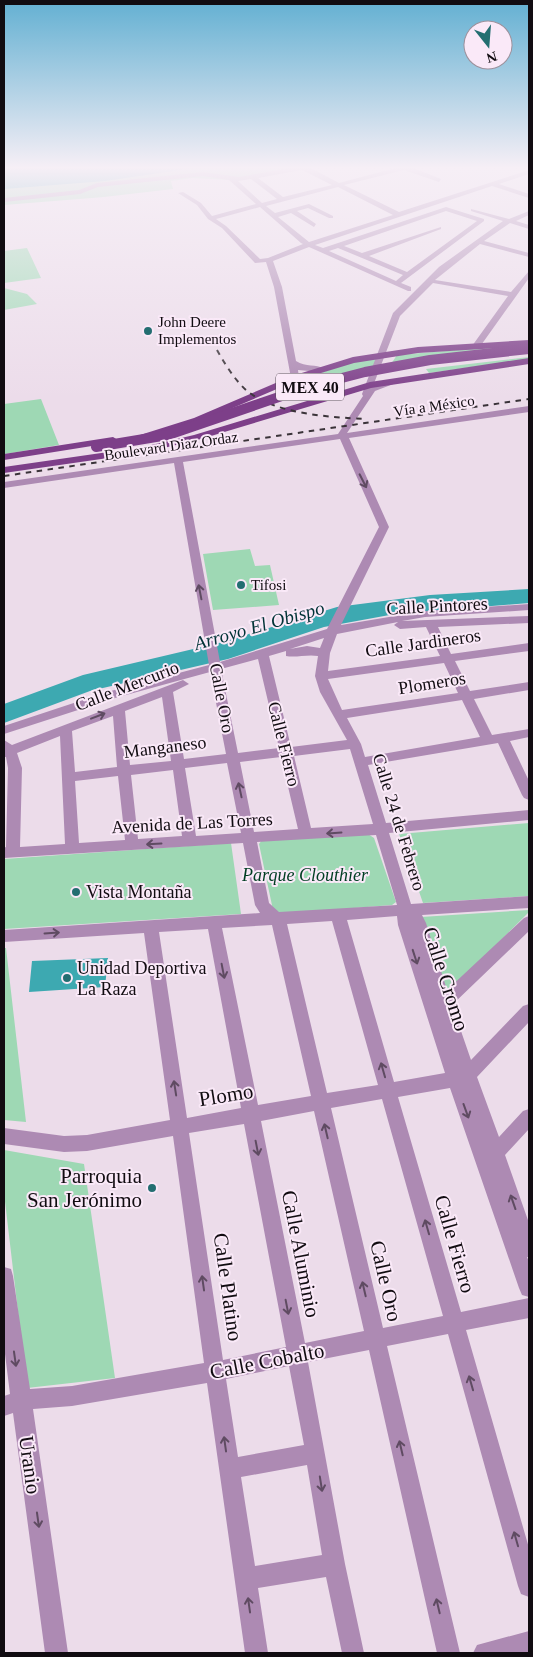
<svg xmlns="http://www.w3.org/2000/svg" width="533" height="1657" viewBox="0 0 533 1657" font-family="Georgia,serif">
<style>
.green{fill:#9ed8b4}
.water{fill:#3da9b1}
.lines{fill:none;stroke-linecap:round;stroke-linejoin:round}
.minor{fill:#ad8ab3;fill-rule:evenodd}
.major{fill:#7d3f89;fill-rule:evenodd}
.rail{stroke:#3a3339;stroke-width:2;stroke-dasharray:5.5 5.5;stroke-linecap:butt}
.major-bridge{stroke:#7d3f89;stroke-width:10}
.oneway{stroke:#5f4b62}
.poi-dot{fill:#236e71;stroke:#fae9f8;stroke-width:2}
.labels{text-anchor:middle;stroke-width:4;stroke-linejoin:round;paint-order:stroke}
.far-poi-label{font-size:15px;fill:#110c11;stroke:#fae9f8;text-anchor:start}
.far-street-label{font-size:15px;fill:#110c11;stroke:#fae9f8}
.shield{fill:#fae9f8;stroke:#574e56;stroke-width:1}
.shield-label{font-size:16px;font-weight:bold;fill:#110c11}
.street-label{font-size:18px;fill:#110c11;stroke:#fae9f8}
.park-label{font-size:18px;font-style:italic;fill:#003e22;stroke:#fae9f8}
.poi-label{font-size:18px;fill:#110c11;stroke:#fae9f8;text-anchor:start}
.water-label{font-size:19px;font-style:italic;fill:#003336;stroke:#fae9f8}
.near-street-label{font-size:21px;fill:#110c11;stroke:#fae9f8}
.near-poi-label{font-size:21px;fill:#110c11;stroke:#fae9f8;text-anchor:end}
</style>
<rect width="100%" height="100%" fill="#ecdcea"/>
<path class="green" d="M4,167H302L232,180L192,178L171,181L173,189L104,197L4,205Z
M27,248L41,278L4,283V251Z
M4,288L27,294L37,304L4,310Z
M529,344L391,364L397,355Z
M377,357L373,368L310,384L302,379L347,364Z
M529,357V359L429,373L426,369Z
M41,399L59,445L5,454L4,404Z
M250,549L255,566L270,565L279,605L213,610L203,554Z
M529,823V896L423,903L399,834Z
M368,834L374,838L396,902L392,905L279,914L273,910L259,844L262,840Z
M231,843L241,914L4,929V859Z
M529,910V912L447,994L421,917Z
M4,948H6L26,1122L4,1120Z
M4,1150L84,1164L115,1378L27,1388L4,1193Z"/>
<path class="water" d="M4,167H201L105,181L4,189Z
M529,589V603L395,614L324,627L228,659L90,691L4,723V704L83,675L223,642L337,607L430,595Z
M108,958L105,987L29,992L32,961Z"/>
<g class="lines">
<path class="minor" d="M294,167H309L339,183L399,167H411L441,179L439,182L404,170L344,185L399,212L529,170V174L499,184L529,194V198L492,186L315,245L323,248L446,207L484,219V221L401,283L411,287V291H408L309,247L273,261L282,287L296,361C306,368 316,363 324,369L320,372L298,370L299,378L295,381L291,378L274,287L266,262L255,263L222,228L208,219L197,205L178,193L183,192L201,203L212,216L256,204L229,180L203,176L98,187L80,194L4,202V198L79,190L97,183L203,172L239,177ZM302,170L332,185L283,197L258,178ZM251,179L277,199L262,203L238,181ZM338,187L393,215L309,242L278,217L291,213L314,227L316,224L297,211L308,208L329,218H333V216L309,204L275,213L266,206ZM260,207L301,243L303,244L268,258L260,259L226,226L216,219ZM446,211L477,221L407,272L369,256L441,229V227L362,253L344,246ZM338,248L403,275L396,281L329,251Z
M471,209L509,219L529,211V215L516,221L529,225V229L510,223L484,241L529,253V257L480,244L435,280L511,292L529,271V278L479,348H476L472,346L508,296L433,283L400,316L373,386L392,380L396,383L375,391L347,433L529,406V412L349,438L389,527L341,625L425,611L529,604V610L425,617L402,621L529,616V623L438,627L451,654L529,643V651L455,661L470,691L529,682V690L474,699L492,735L529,729V737L510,741L529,781V800L524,798L522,795L498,743L368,765L386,823L529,810V820L389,833L411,904L529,896V908L422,915L426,923L447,990L524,918L529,916V931L452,1005L471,1060L523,1006L529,1004V1022L477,1077L499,1137L523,1111L529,1109V1129L505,1155L529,1223V1257H527L529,1262V1297L522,1295L519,1288L450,1088L398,1097L461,1312L529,1298V1318L466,1330L529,1548V1597L521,1594L518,1586L448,1334L387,1346L460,1653H437L369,1350L308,1362L345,1564L364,1653H342L326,1577L258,1588L268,1653H245L207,1383L72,1406L33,1409L68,1653H45L13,1413L4,1416V1396L10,1394L4,1346V1267L11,1269L13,1276L30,1389L72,1386L204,1363L173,1136L87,1151L64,1152L4,1144V1128L64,1136L87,1135L170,1120L144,933L4,942V930L260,913L255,905L243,843L4,858V848L6,847L8,768L6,757H4V740L12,745L183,680L189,684L173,692L184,759L226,754L210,672L115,698L4,734V726L107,692L209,665L174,463L4,488V482L338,434L363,396L362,394L393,313L439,267L503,221L471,211ZM340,439L379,527L327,629L220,662L183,462ZM398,622L394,625L400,629L426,627L440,656L328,671L330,653L337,634ZM324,638L320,648L307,646L290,649ZM286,651V656C296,658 307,654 318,656L315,676L320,692L347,740L291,747L269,656ZM258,659L279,748L238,753L221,669ZM444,663L458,693L342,710L328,679ZM162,697L171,761L130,765L125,711ZM462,700L480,737L365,757L361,744L347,718ZM113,716L117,767L75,772L72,731ZM60,736L65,844L20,847L22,768L17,753ZM350,749L373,824L311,828L294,756ZM281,757L298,829L254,832L240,762ZM227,763L241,833L196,836L185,768ZM173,770L182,836L138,839L131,775ZM118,776L125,840L79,843L75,781ZM376,835L397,905L279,912L269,903L257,842ZM397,916L398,925L445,1073L394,1082L347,920ZM332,921L378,1085L327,1093L287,924ZM272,925L311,1096L258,1105L222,928ZM208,929L241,1108L187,1118L159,932ZM382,1099L443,1316L383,1328L331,1108ZM314,1111L364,1331L305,1343L261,1121ZM244,1124L286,1347L223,1360L189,1133ZM289,1366L304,1445L238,1457L226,1379ZM307,1465L322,1555L255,1566L241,1477Z
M529,1631V1653H473L477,1645Z"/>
<path class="major" d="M529,340V346L418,353L354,363L298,380L200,422L145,438L140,435L194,418L292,376L353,357L418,347Z
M529,358V364L371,388L201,439L143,453L4,473V467L143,447L194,435L370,382Z
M113,437L118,440L117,442L4,460V454Z"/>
<path class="rail" d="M217,350C225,364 234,379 246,390C274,414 329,417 364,419
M4,476L529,399"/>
<path class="major-bridge" d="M96,447L168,435L311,386L365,372L430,360L529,349"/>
</g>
<defs><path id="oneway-shaft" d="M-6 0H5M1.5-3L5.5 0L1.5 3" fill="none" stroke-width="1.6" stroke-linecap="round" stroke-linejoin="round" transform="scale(1.25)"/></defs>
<g class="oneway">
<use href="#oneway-shaft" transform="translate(363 481) rotate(63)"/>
<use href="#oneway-shaft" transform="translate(200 592) rotate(-101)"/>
<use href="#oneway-shaft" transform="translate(98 716) rotate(-21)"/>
<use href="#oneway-shaft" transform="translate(240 790) rotate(-102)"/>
<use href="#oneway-shaft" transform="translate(334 833) rotate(176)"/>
<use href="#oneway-shaft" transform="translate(154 844) rotate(177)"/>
<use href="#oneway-shaft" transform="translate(52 933) rotate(-4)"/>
<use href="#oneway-shaft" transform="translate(415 957) rotate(72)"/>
<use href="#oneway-shaft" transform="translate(223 971) rotate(79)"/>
<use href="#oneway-shaft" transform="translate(383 1070) rotate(-106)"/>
<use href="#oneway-shaft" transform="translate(175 1088) rotate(-99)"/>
<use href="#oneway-shaft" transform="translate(466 1111) rotate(70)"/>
<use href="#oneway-shaft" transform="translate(326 1131) rotate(-103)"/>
<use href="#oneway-shaft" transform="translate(257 1148) rotate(79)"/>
<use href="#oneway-shaft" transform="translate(513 1202) rotate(-109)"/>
<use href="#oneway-shaft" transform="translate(427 1227) rotate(-106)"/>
<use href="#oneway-shaft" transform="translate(203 1283) rotate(-98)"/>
<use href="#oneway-shaft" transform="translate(364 1289) rotate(-103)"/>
<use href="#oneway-shaft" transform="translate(287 1307) rotate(79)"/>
<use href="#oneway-shaft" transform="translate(15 1359) rotate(82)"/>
<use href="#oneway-shaft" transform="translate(471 1383) rotate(-106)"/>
<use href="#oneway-shaft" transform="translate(225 1444) rotate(-98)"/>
<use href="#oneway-shaft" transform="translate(401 1448) rotate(-103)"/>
<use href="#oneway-shaft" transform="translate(321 1484) rotate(81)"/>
<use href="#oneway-shaft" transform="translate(38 1520) rotate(82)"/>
<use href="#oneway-shaft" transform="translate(516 1539) rotate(-106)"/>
<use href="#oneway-shaft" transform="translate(249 1605) rotate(-98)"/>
<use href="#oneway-shaft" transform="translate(438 1606) rotate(-103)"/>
</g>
<linearGradient id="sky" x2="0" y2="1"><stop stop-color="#63b0d2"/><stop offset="0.42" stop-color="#f6eff6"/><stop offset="1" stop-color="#f6eff6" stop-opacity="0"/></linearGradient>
<rect width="533" height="399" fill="url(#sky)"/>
<g class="poi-dot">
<circle cx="148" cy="331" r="5"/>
<circle cx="241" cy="585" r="5"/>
<circle cx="76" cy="892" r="5"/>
<circle cx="67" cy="978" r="5"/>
<circle cx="152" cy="1188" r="5"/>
</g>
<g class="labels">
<g class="far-poi-label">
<text x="158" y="327">John Deere<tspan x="158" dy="17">Implementos</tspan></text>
<text x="251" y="590">Tifosi</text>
</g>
<g class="far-street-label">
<text transform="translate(434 406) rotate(-8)" y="5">Vía a México</text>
<text transform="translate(171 446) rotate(-8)" y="5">Boulevard Diaz Ordaz</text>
</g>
<rect class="shield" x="276" y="373.5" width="68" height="27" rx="4"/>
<g class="shield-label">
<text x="310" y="393">MEX 40</text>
</g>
<g class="street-label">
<text transform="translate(437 606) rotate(-3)" y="6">Calle Pintores</text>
<text transform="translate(423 643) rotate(-8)" y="6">Calle Jardineros</text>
<text transform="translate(432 683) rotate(-9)" y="6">Plomeros</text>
<text transform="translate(127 686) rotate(-21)" y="6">Calle Mercurio</text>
<text transform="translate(222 698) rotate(79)" y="6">Calle Oro</text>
<text transform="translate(284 744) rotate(76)" y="6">Calle Fierro</text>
<text transform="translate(165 747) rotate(-7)" y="6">Manganeso</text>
<text transform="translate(399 822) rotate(73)" y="6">Calle 24 de Febrero</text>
<text transform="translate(192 823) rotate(-3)" y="6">Avenida de Las Torres</text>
</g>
<g class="park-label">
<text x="305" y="881">Parque Clouthier</text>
</g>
<g class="poi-label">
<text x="86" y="898">Vista Montaña</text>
<text x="77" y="974">Unidad Deportiva<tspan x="77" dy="21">La Raza</tspan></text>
</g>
<g class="water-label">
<text transform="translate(259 625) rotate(-16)" y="7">Arroyo El Obispo</text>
</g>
<g class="near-street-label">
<text transform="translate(446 979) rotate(72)" y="7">Calle Cromo</text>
<text transform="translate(226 1095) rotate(-9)" y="7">Plomo</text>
<text transform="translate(455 1244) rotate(74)" y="7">Calle Fierro</text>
<text transform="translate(301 1254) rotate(79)" y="7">Calle Aluminio</text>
<text transform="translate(386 1281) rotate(77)" y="7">Calle Oro</text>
<text transform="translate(228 1287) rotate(82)" y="7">Calle Platino</text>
<text transform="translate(267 1361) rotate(-11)" y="7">Calle Cobalto</text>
<text transform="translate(30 1465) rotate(82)" y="7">Uranio</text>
</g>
<g class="near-poi-label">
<text x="142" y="1183">Parroquia<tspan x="142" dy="24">San Jerónimo</tspan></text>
</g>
</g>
<rect width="533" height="1657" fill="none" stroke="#110c11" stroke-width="10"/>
<g transform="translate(488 45) rotate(163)"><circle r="24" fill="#fae9f8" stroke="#9d919c"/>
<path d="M0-4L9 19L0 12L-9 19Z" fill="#236e71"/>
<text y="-8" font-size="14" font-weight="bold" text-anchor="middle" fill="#110c11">N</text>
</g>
</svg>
